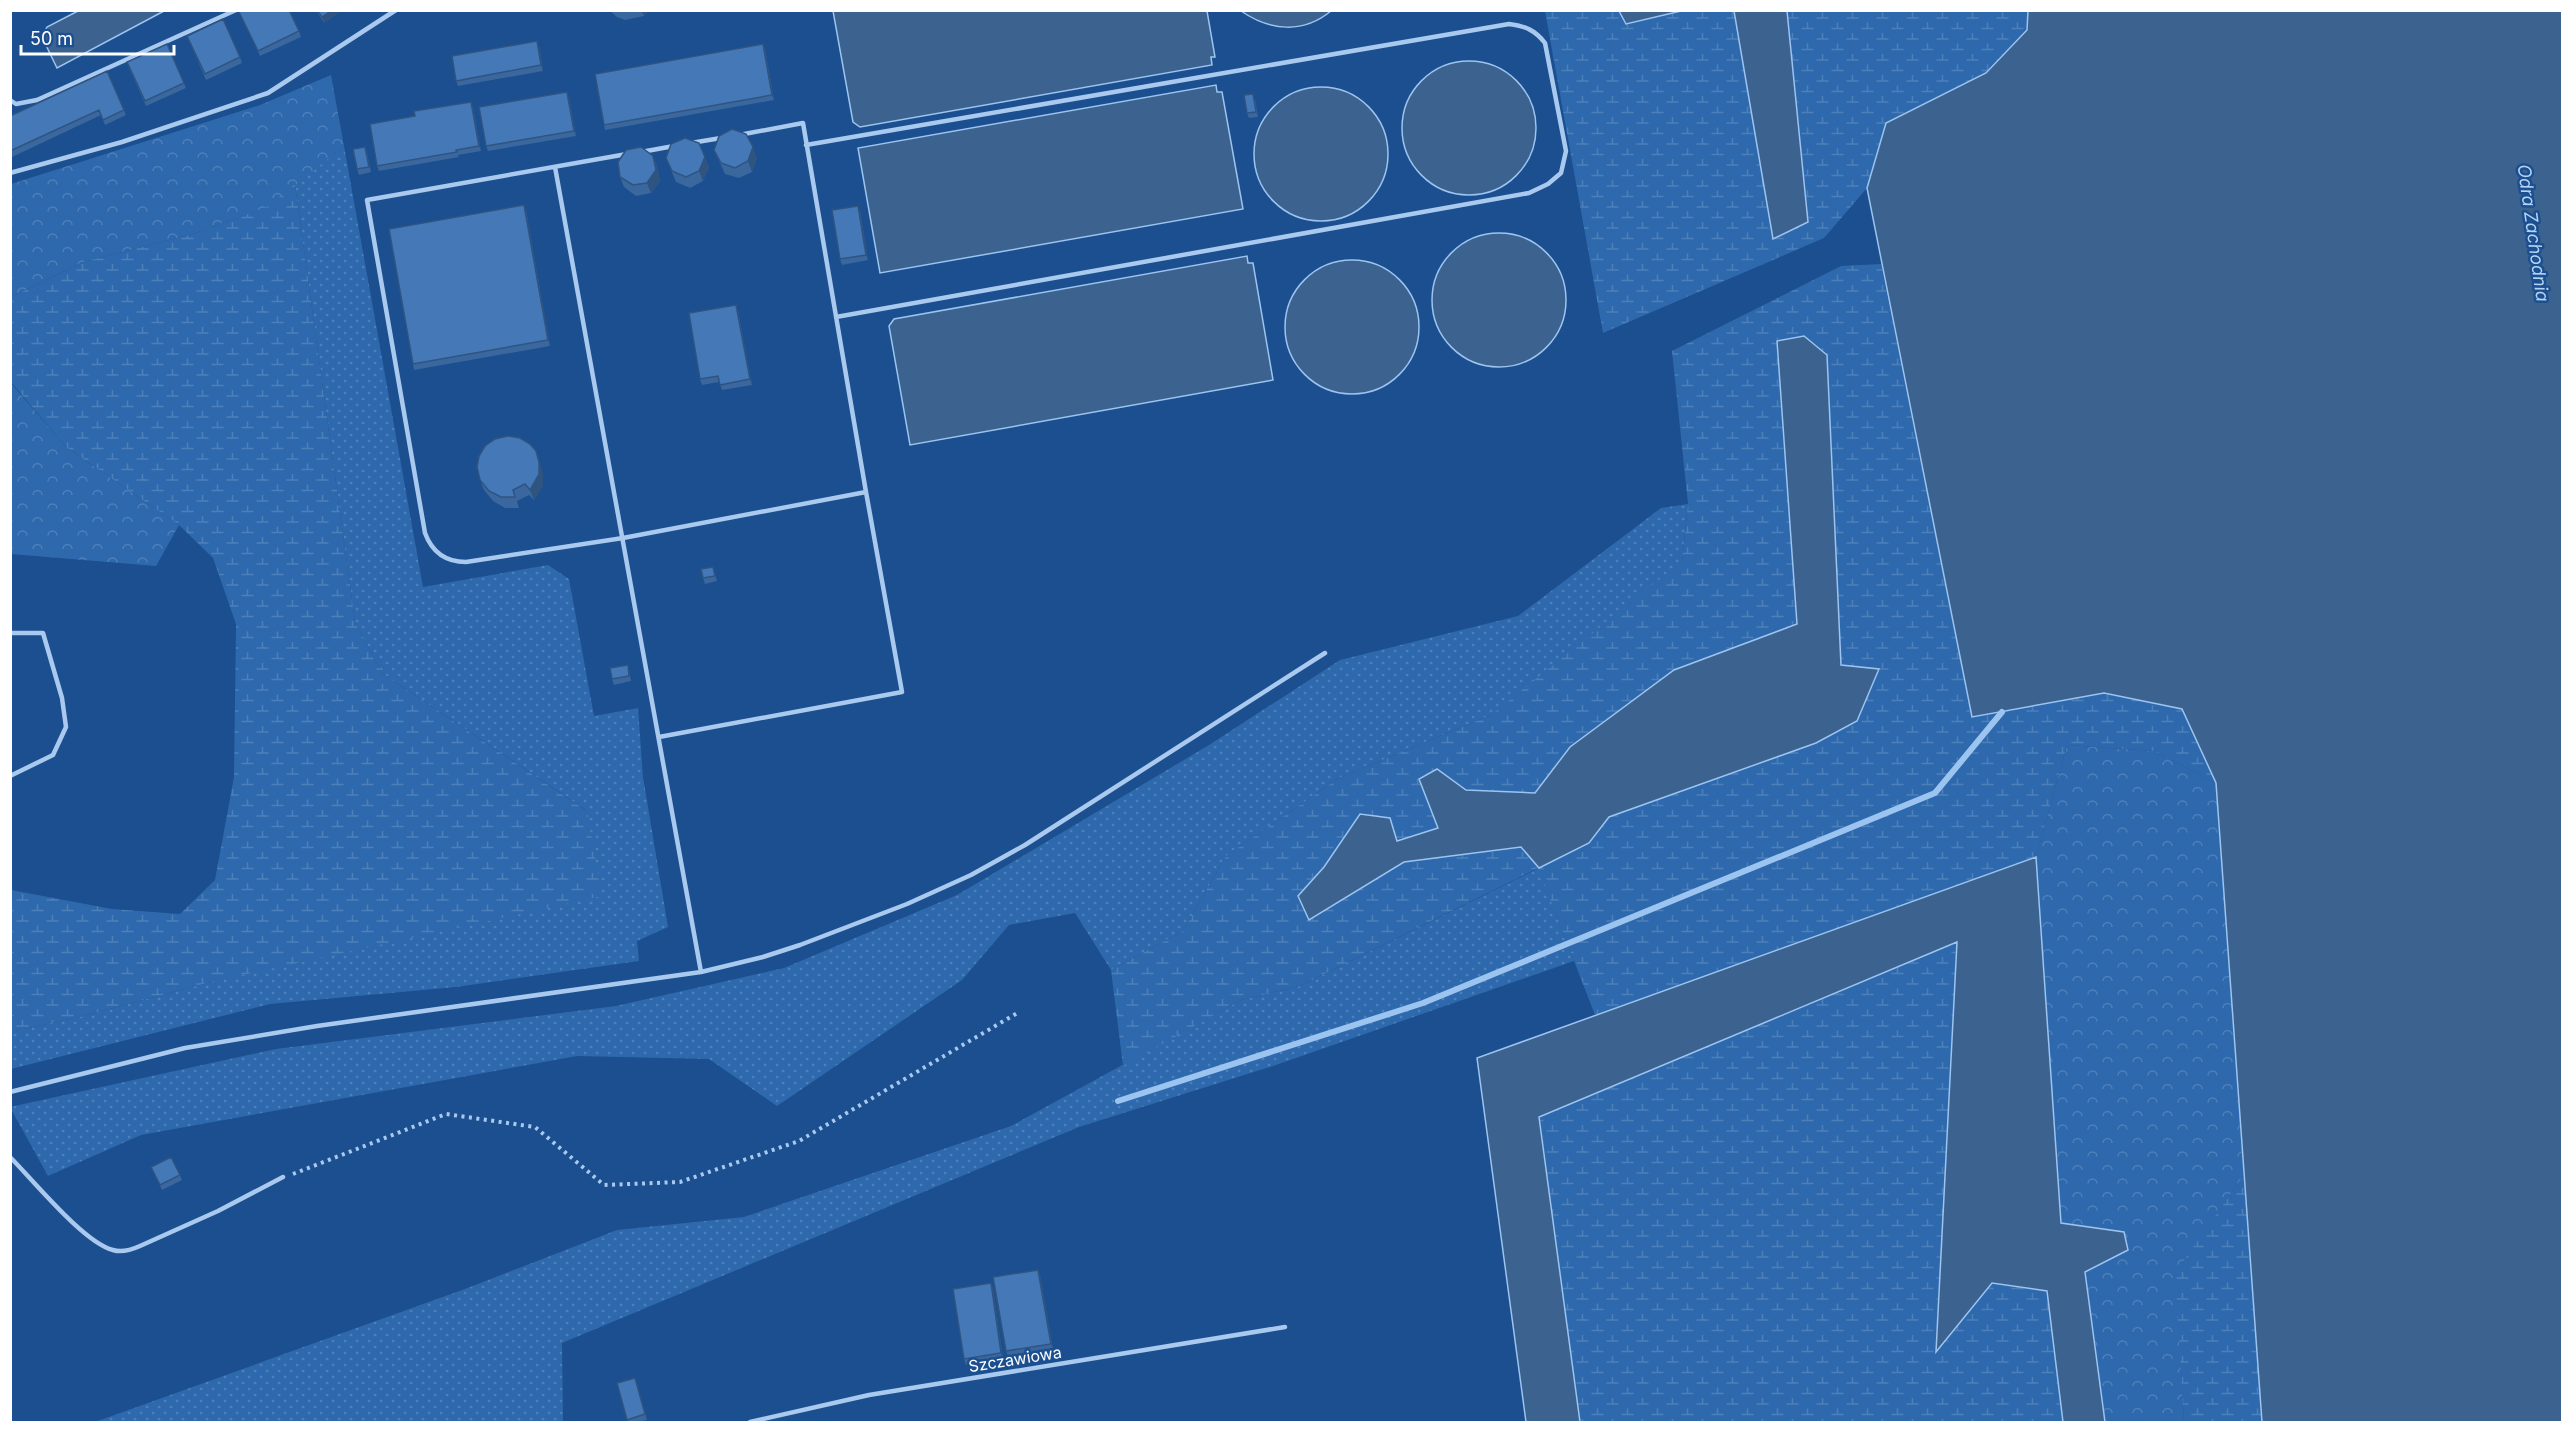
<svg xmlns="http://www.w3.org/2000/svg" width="2573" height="1433" viewBox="0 0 2573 1433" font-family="Inter,sans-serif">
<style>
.grass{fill:url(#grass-dots)}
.forest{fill:url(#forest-crowns)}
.wetland{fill:url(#wetland-marsh);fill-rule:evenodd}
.water{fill:#3c6290;stroke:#9cc4f0;stroke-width:1.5}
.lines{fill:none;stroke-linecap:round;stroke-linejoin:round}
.stream{stroke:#9cc4f0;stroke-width:6}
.path{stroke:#a9c9ee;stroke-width:4;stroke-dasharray:3 4.5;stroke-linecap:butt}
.lane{stroke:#a9c9ee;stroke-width:4.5}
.wall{fill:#3a679d}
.shaded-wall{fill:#305480}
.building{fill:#4478b7;stroke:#305480;stroke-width:1.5}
.labels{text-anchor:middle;stroke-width:5;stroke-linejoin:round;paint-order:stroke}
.street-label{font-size:16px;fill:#fff;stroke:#1b4f8f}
.water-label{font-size:18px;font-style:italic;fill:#b5d3f5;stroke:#1b4f8f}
</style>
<defs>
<pattern id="grass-dots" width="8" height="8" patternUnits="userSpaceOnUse" patternTransform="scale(1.5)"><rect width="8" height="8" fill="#2e69ad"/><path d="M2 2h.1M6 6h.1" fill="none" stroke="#4d80b9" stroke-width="1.8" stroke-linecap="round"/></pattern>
<pattern id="forest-crowns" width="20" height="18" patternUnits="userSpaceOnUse" patternTransform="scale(1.5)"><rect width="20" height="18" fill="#2e69ad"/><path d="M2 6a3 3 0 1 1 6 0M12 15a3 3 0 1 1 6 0" fill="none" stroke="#4d80b9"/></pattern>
<pattern id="wetland-marsh" width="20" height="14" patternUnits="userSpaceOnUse" patternTransform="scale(1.5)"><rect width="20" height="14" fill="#2e69ad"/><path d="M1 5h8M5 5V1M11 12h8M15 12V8" fill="none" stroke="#4d80b9"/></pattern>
</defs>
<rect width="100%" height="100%" fill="#1b4f8f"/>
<path class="grass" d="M344,146L423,587L548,565L569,579L594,716L638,708L643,777L668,927L637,941L639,961L456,987L270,1004L11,1069L10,1032L83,1016L211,982L586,810L382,673L355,622L295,184Z
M1688,504L1682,561L1612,626L1491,715L1339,778L1226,856L1183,931L1111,970L1075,913L1009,925L962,980L777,1106L709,1059L577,1056L141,1135L48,1176L11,1109L10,1107L276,1049L616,1006L784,968L957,895L1209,745L1340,660L1518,616L1661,508Z
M1539,868L1574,961L1273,1066L1079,1127L562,1343L563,1422H95L465,1289L617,1230L744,1217L1011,1126L1241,1000L1300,986Z"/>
<path class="forest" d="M331,75L344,146L270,206L193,234L83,262L11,297V184L260,105Z
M10,382L66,447L179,525L156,566L11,554Z
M2067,745L2154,751L2216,783L2244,1175L2176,1273L2184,1422H2105L2085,1271L2124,1232L2061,1223L2036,857Z"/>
<path class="wetland" d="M1545,11H2028L2027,30L1986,73L1886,123L1867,188L1824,238L1603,333Z
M295,184L355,622L382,673L587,811L602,896L211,982L83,1016L11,1032V890L112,909L180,914L215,880L234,777L236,624L213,558L179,525L66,447L11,382V297L83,262L193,234L269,206Z
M1881,264L1972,717L2104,693L2182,709L2216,783L2154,751L2067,745L2036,857L1595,1015L1538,868L1300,986L1241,1000L1123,1066L1111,970L1183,931L1226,856L1339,778L1491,715L1682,561L1688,504L1672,351L1841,266ZM1804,336L1827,355L1841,665L1878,669L1816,743L1609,817L1589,843L1538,868L1521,847L1404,862L1309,919L1298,896L1324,867L1360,814L1390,818L1396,841L1439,828L1419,779L1437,769L1466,790L1535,793L1570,747L1674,670L1797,624L1777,341Z
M1958,941L1936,1351L1992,1283L2047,1291L2063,1422H1580L1539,1117Z
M2244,1175L2262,1422H2184L2175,1273Z"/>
<path class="water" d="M78,11V10L164,11L57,68L42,37L47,27Z
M833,11H1207L1215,57H1211L1212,65L860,127L853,122Z
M1241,11H1331C1303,34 1270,31 1241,11Z
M1619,11H1681L1626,24Z
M1734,11H1787L1808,222L1773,239Z
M2028,11H2562V1422H2262L2216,783L2182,709L2104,693L1972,717L1867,188L1886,123L1986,73L2027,30Z
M1402 128a67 67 0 1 1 134 0a67 67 0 1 1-134 0Z
M1216,85L1217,92H1222L1243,209L880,273L858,148Z
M1254 154a67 67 0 1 1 134 0a67 67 0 1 1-134 0Z
M1432 300a67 67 0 1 1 134 0a67 67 0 1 1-134 0Z
M1247,256L1248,263H1253L1273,380L910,445L889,326L894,319Z
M1285 327a67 67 0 1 1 134 0a67 67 0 1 1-134 0Z
M1804,336L1827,355L1841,665L1879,669L1857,721L1816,743L1609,817L1589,843L1539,868L1521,847L1404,862L1309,920L1298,896L1324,867L1360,814L1390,818L1397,841L1438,828L1419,779L1437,769L1466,790L1535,793L1570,747L1674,670L1797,624L1777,341Z
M2036,857L2061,1223L2124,1232L2128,1250L2085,1272L2105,1422H2063L2047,1291L1992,1283L1936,1352L1957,942L1539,1117L1580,1422H1526L1477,1058Z"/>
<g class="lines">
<path class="stream" d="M1118,1101L1423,1003L1935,793L2002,712"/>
<path class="path" d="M293,1174L446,1114L535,1127L604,1185L680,1182L799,1141L1019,1012"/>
<path class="lane" d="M10,100L16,104L37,100L236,10
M739,135L803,123L866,492
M691,143L721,138
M806,145L1509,24C1525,26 1535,30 1545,43L1566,151L1561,173L1548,184L1529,193L836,317
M641,152L674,146
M627,154L367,200L425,533C432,552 445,562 466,562L623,538L866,492L902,692L659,737
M555,167L701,972
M10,173L122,142L268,93L396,10
M10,633H43L62,698L66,727L53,755L10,776
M10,1092L185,1048L317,1026L701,972L763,957L800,945L907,904L971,875L1025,845L1325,653
M10,1157C33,1180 84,1243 113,1250C122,1253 131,1250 140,1246L218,1211L283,1177
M750,1422L869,1395L1285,1327"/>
</g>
<path class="wall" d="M316,10H342L324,23Z
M609,10H649L644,16L625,20L617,17Z
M239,12L299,31L301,37L260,56Z
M187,36L240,57L242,63L206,80Z
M167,44L186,88L146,106L129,68Z
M763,44L765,49L774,100L605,130L604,125Z
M539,46L543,71L458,86L456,81Z
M107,71L126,115L105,125L101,115L10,158V116Z
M567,92L569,97L576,136L488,151L486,146Z
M1255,99L1258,117L1249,118L1247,113Z
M473,107L481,151L458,155L459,157L379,171L377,166Z
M714,150L757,158L752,172L739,178L725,174Z
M367,153L371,172L359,175L357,169Z
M653,156L657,166L660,181L651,193L636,196L624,187L620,177Z
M666,158L709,167L703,181L690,188L676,182Z
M526,210L550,346L414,370L413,364Z
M860,211L868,260L842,265L840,259Z
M736,305L738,311L752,385L722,390L719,382L702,385L700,379Z
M543,473V485L534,500L529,495L517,501L519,508H505L493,501L484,490L480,480Z
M713,567L717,581L705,584L703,578Z
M628,665L631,681L614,685L612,679Z
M151,1167L180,1175L182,1180L162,1190Z
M1040,1275L1053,1349L1008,1356L1006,1351Z
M991,1283L993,1288L1003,1359L966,1365L964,1359Z
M617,1383L637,1384L647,1420L637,1422H628Z"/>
<path class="shaded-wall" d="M332,10H342L324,23L322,17Z
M641,10H649L644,16Z
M537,41L539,46L543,71L541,65Z
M763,44L765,49L774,100L772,95Z
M567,92L569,97L576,136L574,131Z
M471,102L473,107L481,151L479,146Z
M753,147L757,158L752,172L748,161Z
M653,156L657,166L660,181L651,193L647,183Z
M705,157L709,167L703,181L699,171Z
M524,205L526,210L550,346L548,340Z
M858,206L860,211L868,260L866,255Z
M736,305L738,311L752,385L750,379Z
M536,451L543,473V485L534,500L530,490Z
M1038,1270L1040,1275L1053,1349L1051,1344Z
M991,1283L993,1288L1003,1359L1001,1353Z"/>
<path class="building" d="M241,10H289L299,31L258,51L239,12Z
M317,10H332L322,17Z
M223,19L240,57L205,74L187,36Z
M537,41L541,65L456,81L452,56Z
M167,44L184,83L145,101L127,62Z
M763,44L772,95L604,125L595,74Z
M107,71L124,110L103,120L99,110L10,151V116Z
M567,92L574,131L486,146L479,107Z
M1253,94L1256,112L1247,113L1244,95Z
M471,102L479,146L456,150L457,152L377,166L370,124L415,116L414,111Z
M732,129L746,134L753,147L748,161L735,168L721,163L714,150L719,136Z
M685,138L699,143L705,157L699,171L686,177L672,171L666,158L671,144Z
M365,147L369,167L357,169L353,149Z
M641,147L653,156L656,170L647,183L633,185L620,177L618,162L626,150Z
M524,205L548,340L413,364L389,229Z
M858,206L866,255L840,259L832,210Z
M736,305L750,379L720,385L718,376L700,379L689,313Z
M508,436L520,438L530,444L536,451L539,462V474L530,490L525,484L513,490L515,497H501L489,491L480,480L477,467L479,456L485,446L495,439Z
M713,567L715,576L703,578L701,569Z
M628,665L629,676L612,679L610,668Z
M171,1157L180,1175L160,1185L151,1167Z
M1038,1270L1051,1344L1006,1351L993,1277Z
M991,1283L1001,1353L964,1359L953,1289Z
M635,1378L645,1414L627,1420L617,1383Z"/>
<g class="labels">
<g class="street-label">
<text transform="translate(1015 1359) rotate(-9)" y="6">Szczawiowa</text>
</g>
<g class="water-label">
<text transform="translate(2533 233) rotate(82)" y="6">Odra Zachodnia</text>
</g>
</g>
<rect width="2573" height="1433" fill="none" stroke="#ffffff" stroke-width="24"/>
<path d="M21 45v9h153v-9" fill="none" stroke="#ffffff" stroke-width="3"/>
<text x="30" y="45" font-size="18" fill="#ffffff" stroke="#1b4f8f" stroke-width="4.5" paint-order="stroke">50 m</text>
</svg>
